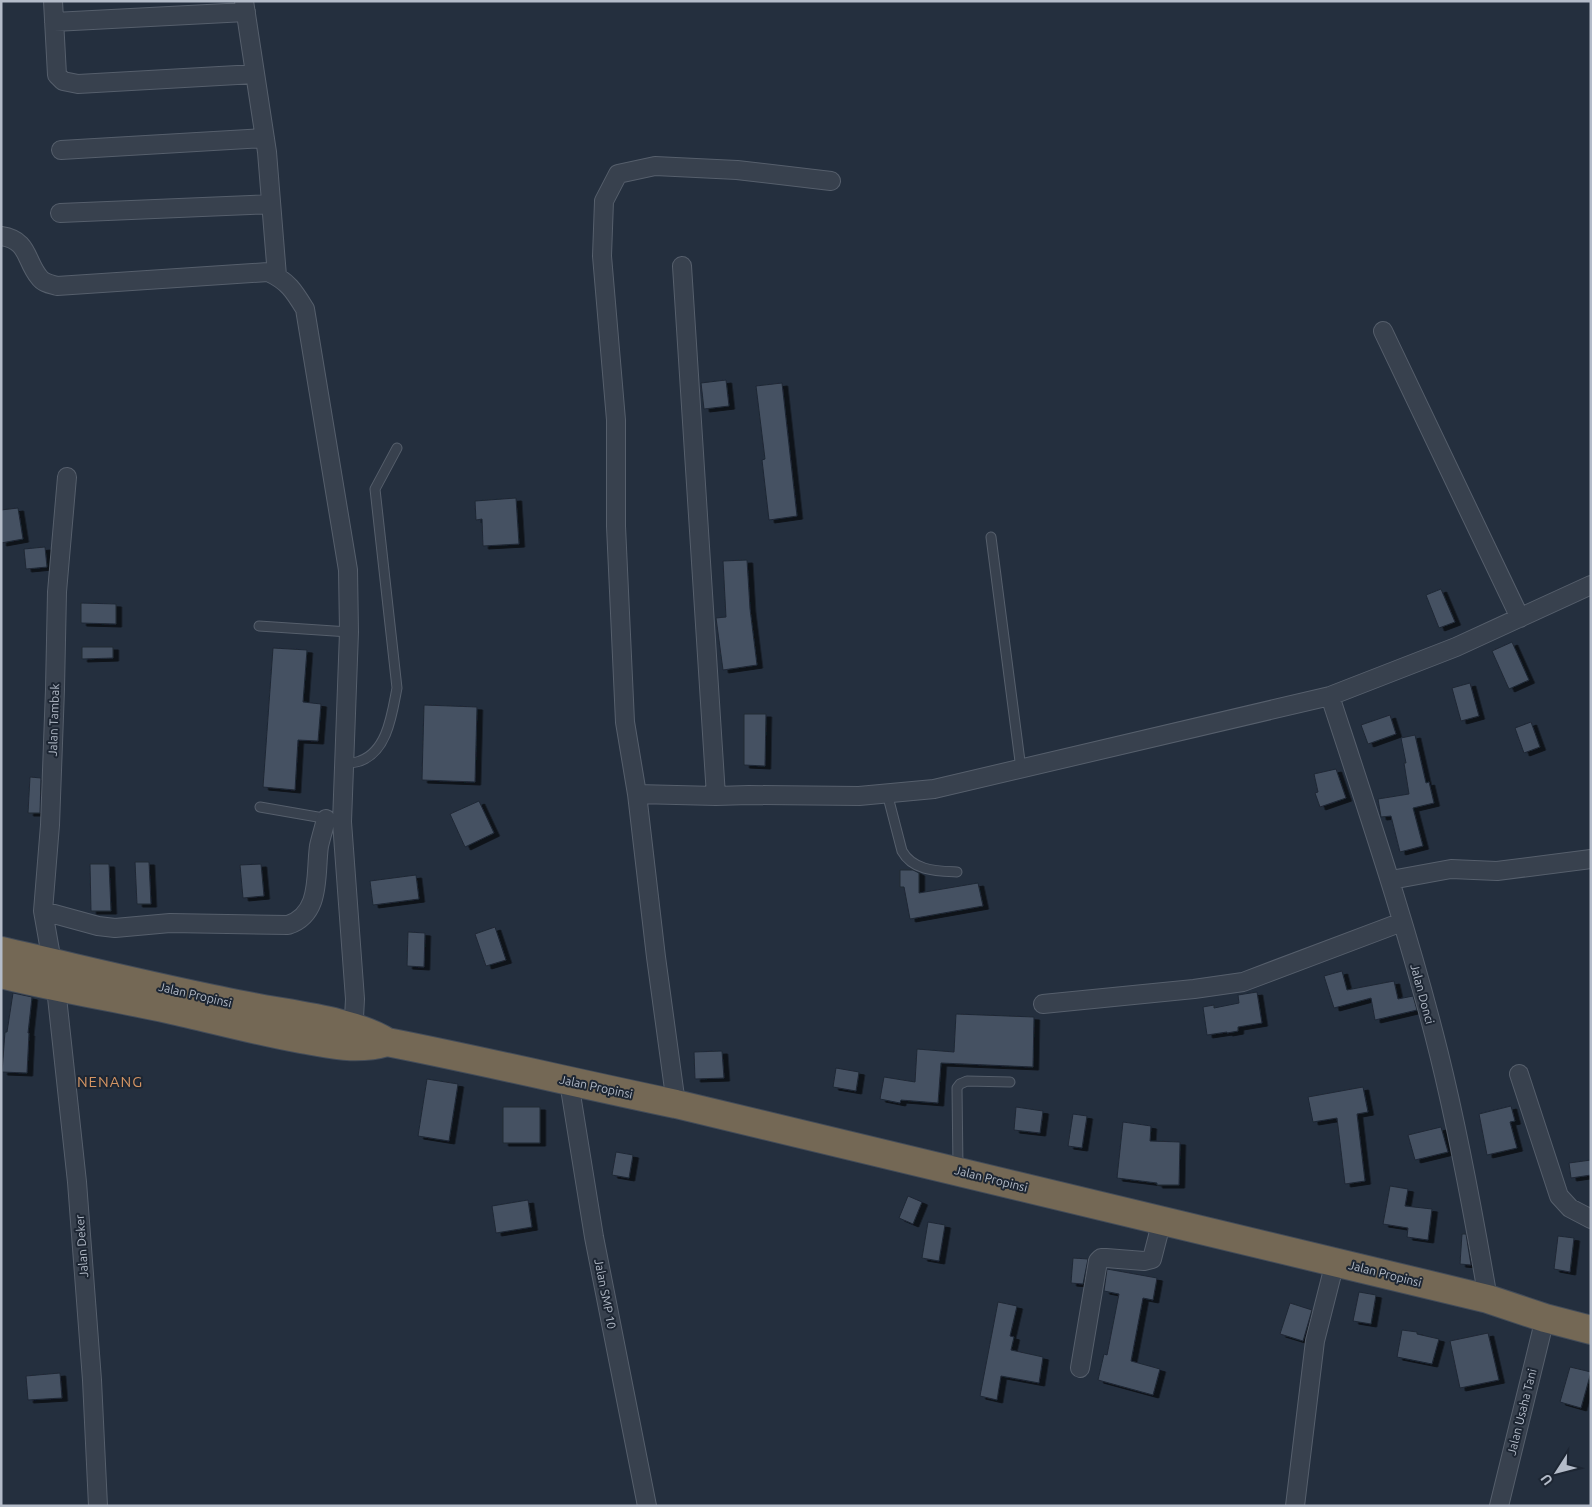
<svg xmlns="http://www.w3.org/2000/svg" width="1592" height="1507" viewBox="0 0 1592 1507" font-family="Ubuntu,sans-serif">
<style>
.building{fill:#455162;stroke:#1f2835;filter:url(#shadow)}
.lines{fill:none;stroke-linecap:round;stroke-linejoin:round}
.lane-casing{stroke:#565f6c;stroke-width:11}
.street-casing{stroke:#565f6c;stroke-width:20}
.highway-casing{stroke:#434c59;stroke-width:30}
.lane{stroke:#38414e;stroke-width:9}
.street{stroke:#38414e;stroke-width:18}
.highway{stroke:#746855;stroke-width:28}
.labels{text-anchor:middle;stroke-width:4;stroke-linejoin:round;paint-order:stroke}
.street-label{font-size:12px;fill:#b4bcc9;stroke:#1d2633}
.quarter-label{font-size:15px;letter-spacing:1px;fill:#d59563;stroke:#1d2633}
</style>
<defs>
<filter id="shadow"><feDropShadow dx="5.5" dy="3" stdDeviation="0" flood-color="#0009"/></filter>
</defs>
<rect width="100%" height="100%" fill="#242f3e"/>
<path class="building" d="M726,380L729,406L704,409L701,383Z
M782,383L797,516L769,520L762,460L765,459L756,386Z
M516,498L519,544L483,546L482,519L476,520L475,501Z
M18,508L23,539L1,543V510Z
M45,547L47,567L26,569L24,549Z
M747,560L750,609L757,665L723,670L716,618L726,617L723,561Z
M1441,589L1455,622L1439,628L1426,595Z
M81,603L116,604V624L81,623Z
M1512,642L1529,680L1509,689L1492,651Z
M82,647H113V658L82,659Z
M273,648L307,650L303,702L321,704L318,741L298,740L295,790L263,787Z
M1470,683L1479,716L1461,721L1452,688Z
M424,705L477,707L475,782L422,780Z
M744,714H766L765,766L744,765Z
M1390,715L1396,734L1368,744L1361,725Z
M1531,722L1540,747L1524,753L1515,728Z
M1415,735L1426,783L1429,782L1434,803L1413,808L1423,846L1400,852L1391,816L1381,817L1378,799L1409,794L1404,763H1406L1401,738Z
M1336,769L1346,798L1320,807L1315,793L1318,792L1314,774Z
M30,777L41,778L40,813H28Z
M479,801L494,833L465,847L450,814Z
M135,862H149L151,904H137Z
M90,864H109L111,911H91Z
M261,864L264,896L243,898L240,865Z
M900,870H913L919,873V893L978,883L983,906L910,919L904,887H900Z
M416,875L419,899L373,905L370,881Z
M495,927L506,960L486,966L475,934Z
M408,932L425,933L424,967L407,966Z
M1342,971L1347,990L1394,981L1398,999L1413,996L1417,1010L1375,1020L1371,998L1334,1008L1324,976Z
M1257,992L1262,1023L1238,1027V1031L1227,1033V1032L1207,1035L1203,1007L1214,1005V1008L1239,1003L1238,995Z
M13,993L32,997L28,1033H29L27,1073L2,1072L5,1032H7Z
M956,1014L1034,1017L1033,1067L941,1063L938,1103L901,1100L900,1103L880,1099L884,1077L915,1082L917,1049L954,1052Z
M722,1051L724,1078L695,1079L694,1052Z
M836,1068L859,1072L856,1091L833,1087Z
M427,1079L458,1084L449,1141L418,1136Z
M1363,1087L1368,1112L1357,1114L1365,1181L1345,1184L1337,1118L1313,1122L1308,1097Z
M1511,1106L1515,1121L1510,1122L1517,1148L1487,1155L1479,1114Z
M503,1107H540V1143H503Z
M1016,1107L1043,1111L1040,1133L1014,1130Z
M1073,1114L1087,1116L1082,1148L1068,1146Z
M1123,1122L1151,1126L1150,1141L1180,1142L1179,1185H1157V1183L1117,1178Z
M1441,1127L1448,1152L1415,1160L1408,1135Z
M616,1152L633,1155L629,1178L612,1175Z
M1591,1160V1175L1571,1178L1569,1163Z
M1390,1186L1408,1189L1405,1206L1432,1209L1428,1240L1407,1237L1408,1228L1383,1224Z
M908,1196L922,1202L913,1224L899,1218Z
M528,1200L532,1227L496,1233L492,1206Z
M928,1222L945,1225L939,1261L922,1258Z
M1462,1234H1466L1471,1265L1460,1264Z
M1558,1236L1574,1238L1570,1272L1554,1269Z
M1073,1258L1088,1259L1083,1284L1071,1283Z
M1107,1269L1157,1278L1153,1300L1143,1298L1131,1361L1160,1369L1153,1395L1098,1380L1104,1354L1107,1355L1119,1294L1104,1291Z
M1359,1292L1376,1295L1371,1324L1353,1321Z
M998,1302L1017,1306L1010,1336L1014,1337L1011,1350L1043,1357L1039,1383L1001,1376L997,1400L980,1396Z
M1290,1303L1312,1310L1303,1341L1280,1334Z
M1402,1330L1417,1332V1334L1439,1339L1432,1364L1397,1357Z
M1488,1333L1499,1380L1460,1388L1450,1341Z
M1570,1367L1591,1372L1581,1408L1560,1402Z
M60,1373L62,1398L28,1400L26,1376Z"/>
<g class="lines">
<g class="lane-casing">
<path id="lane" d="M991,537L1021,769
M259,626L349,632
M344,763C349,763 355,763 360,761C388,751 392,713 397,688L375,489L397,448
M887,793L902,851C913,871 937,871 957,872
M260,807L329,819
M958,1168L957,1088L960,1084L967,1081L1010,1082"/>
</g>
<g class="street-casing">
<path id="street" d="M53,1L57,75L63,81L78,84L255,74
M244,1L267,152L277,276
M54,22L246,12
M61,150L265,138
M60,213L271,204
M1,236C29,240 25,260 39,277C43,283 50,284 57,286L268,272C288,281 294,291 305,309L348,570L349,632L342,822L355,999L353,1037
M682,266L716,796
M1383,331L1520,618
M1330,696C1369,815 1409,933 1439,1054C1459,1135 1474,1217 1488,1299
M637,794L625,722L616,526V420L602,256L604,201L618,174L655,166L737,170L831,181
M1391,880L1451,869L1497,871L1591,859
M43,911L98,926L115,928L170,923L288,925C322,914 315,874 319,846C321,837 324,828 326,819
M52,962L43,911L50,825L55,689L57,592L67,477
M56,988L77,1182L92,1380L98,1506
M1043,1004L1194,989L1243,982L1402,922
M1519,1074L1559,1196L1570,1208L1591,1219
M569,1082L594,1237L647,1506
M676,1104L656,957L637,794L716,796L749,795L859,796L934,789L1330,696L1456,647L1591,585
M1080,1368L1098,1261L1101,1258H1106L1144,1261L1152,1259L1162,1220
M1295,1506L1315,1341L1335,1262
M1499,1506L1545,1318"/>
</g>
<g class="highway-casing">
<path id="highway" d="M1,951C85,970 168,991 253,1007C293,1015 354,1021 387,1042C484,1061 580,1084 676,1104L1488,1299L1545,1318L1591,1330
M1,974C57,988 112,997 168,1009C213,1019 256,1031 301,1039C332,1044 356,1051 387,1042"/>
</g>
<use href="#lane" class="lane"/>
<use href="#street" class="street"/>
<use href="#highway" class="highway"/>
</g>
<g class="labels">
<g class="street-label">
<text transform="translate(54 720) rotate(-88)" y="4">Jalan Tambak</text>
<text transform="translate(1422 994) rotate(75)" y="4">Jalan Donci</text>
<text transform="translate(195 995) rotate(13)" y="4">Jalan Propinsi</text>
<text transform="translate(596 1087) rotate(12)" y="4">Jalan Propinsi</text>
<text transform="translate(991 1179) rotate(14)" y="4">Jalan Propinsi</text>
<text transform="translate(82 1246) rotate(-94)" y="4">Jalan Deker</text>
<text transform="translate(1385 1274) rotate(14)" y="4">Jalan Propinsi</text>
<text transform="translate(605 1294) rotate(79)" y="4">Jalan SMP 10</text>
<text transform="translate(1522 1412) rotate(-76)" y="4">Jalan Usaha Tani</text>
</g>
<g class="quarter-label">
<text x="110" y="1087">NENANG</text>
</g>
</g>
<rect width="1592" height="1507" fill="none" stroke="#b4bcc9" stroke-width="5"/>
<g transform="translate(1557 1472) rotate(234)" stroke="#1d2633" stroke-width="4" paint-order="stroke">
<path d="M0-4L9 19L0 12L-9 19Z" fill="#b4bcc9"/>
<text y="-8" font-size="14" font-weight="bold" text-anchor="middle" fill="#b4bcc9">U</text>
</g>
</svg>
